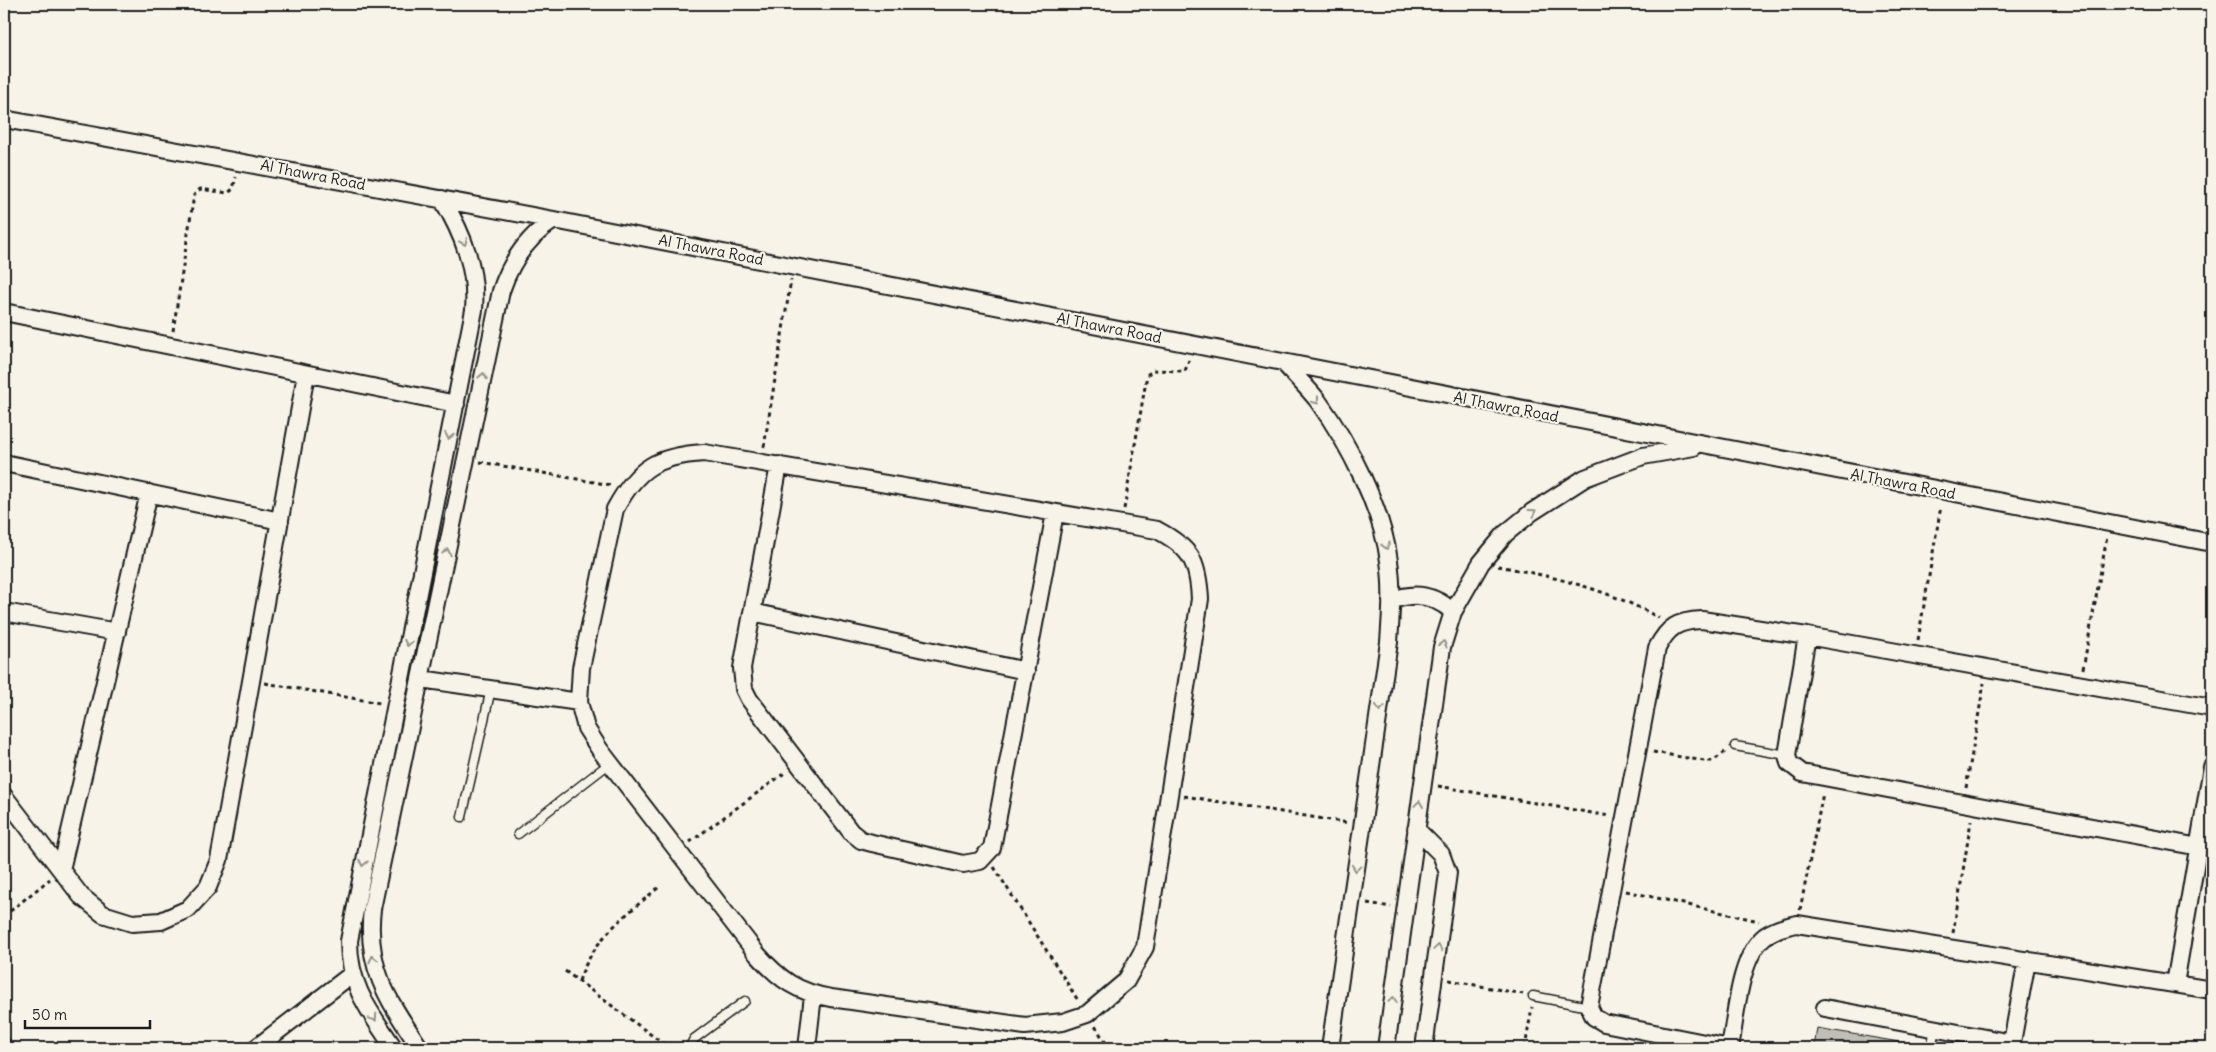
<svg xmlns="http://www.w3.org/2000/svg" width="2216" height="1052" viewBox="0 0 2216 1052" font-family="Delius,sans-serif">
<style>
.building{fill:#c0beb5;stroke:#1c1c1c;filter:url(#shadow)}
.lines{fill:none;stroke-linecap:round;stroke-linejoin:round}
.service-casing{stroke:#1c1c1c;stroke-width:11}
.minor-casing{stroke:#1c1c1c;stroke-width:20}
.path{stroke:#1c1c1c;stroke-width:3;stroke-dasharray:4 4;stroke-linecap:butt}
.service{stroke:#f7f3e8;stroke-width:8}
.minor{stroke:#f7f3e8;stroke-width:16}
.oneway{stroke:#94928c}
.labels{text-anchor:middle;stroke-width:4.5;stroke-linejoin:round;paint-order:stroke}
.street-label{font-size:15px;fill:#1c1c1c;stroke:#f7f3e8}
</style>
<defs>
<filter id="shadow"><feDropShadow dx="4.5" dy="4.5" stdDeviation="0" flood-color="#0004"/></filter>
</defs>
<rect width="100%" height="100%" fill="#f7f3e8"/>
<filter id="ink" filterUnits="userSpaceOnUse"><feTurbulence type="fractalNoise" baseFrequency=".02" numOctaves="2"/><feDisplacementMap in="SourceGraphic" scale="10" xChannelSelector="R" yChannelSelector="G"/><feConvolveMatrix kernelMatrix="1 2 1 2 8 2 1 2 1" color-interpolation-filters="sRGB"/></filter>
<g filter="url(#ink)">
<path class="building" d="M1817,1028L1905,1043L1904,1048H1814Z"/>
<g class="lines">
<g class="service-casing">
<path id="service" d="M1735,746L1787,755
M462,817L491,689
M518,834L610,763
M1533,996L1589,1007
M689,1048L694,1039L745,1001
M1931,1048L1935,1029"/>
</g>
<g class="minor-casing">
<path id="minor" d="M4,119L554,220L2212,543
M4,312L456,404
M1285,364C1295,376 1308,388 1318,401C1349,444 1382,508 1389,561C1393,588 1391,615 1389,642L1330,1048
M704,453L1157,530C1191,548 1198,561 1200,599L1145,947L1126,981L1087,1014L1063,1022L1025,1026L831,998C797,992 780,980 757,954L600,750L586,728L579,702L581,668L615,509C638,467 657,456 704,453Z
M4,463L280,521
M779,465L742,668L744,689L749,699L851,832L861,840L872,843L963,864L980,861L992,848L1055,513
M1391,601C1414,591 1435,595 1453,612
M4,612L117,632
M752,612L1026,671
M1807,636L1787,755L1789,763L1802,773L2199,847
M421,679L579,702
M4,796L81,896L103,914L132,923L161,921L188,909L208,887L219,860L306,374
M1416,829L1441,854L1448,873L1424,1048
M61,870L149,493
M2175,984L2212,767
M1825,1008L2012,1043
M4,1047L5,1048
M256,1048L352,974
M394,1048C370,1012 349,987 349,941L474,310C477,269 463,234 442,199
M420,1048C389,1001 365,968 372,909L501,291C511,261 527,237 554,220
M807,1048L813,995
M1386,1048L1442,647L1453,612L1481,563L1505,534L1532,512L1585,478L1643,456L1694,447
M1730,1048L1604,1023L1594,1017L1589,1007L1657,648C1668,627 1677,621 1702,620L1807,636L2212,708
M1730,1048C1736,1016 1739,957 1765,936C1775,929 1786,926 1797,924L2212,990
M2011,1048L2027,960"/>
</g>
<path class="path" d="M173,331L194,195L200,189L228,193L233,189L236,177
M764,447L791,280
M480,462L611,485
M1124,509L1147,375L1153,370L1185,371L1189,360
M1498,566C1555,577 1608,589 1659,618
M1918,640L1941,506
M2083,669L2107,537
M265,683L380,703
M1653,752L1704,761H1713L1725,752
M1438,786L1609,816
M1966,788L1984,683
M1184,796L1348,823
M690,842L786,772
M994,867L1079,1002
M1626,891L1759,921
M1367,903L1391,907
M1800,910L1823,793
M4,916L50,879
M1953,933L1971,821
M565,971L669,1048
M1449,980L1523,994
M579,981C594,937 625,916 659,887
M1095,1026L1109,1048
M1525,1048L1532,1007"/>
<use href="#service" class="service"/>
<use href="#minor" class="minor"/>
</g>
<defs><path id="oneway-chevron" d="M-2-3.5L2.5 0L-2 3.5" fill="none" stroke-width="1.6" stroke-linecap="round" stroke-linejoin="round" transform="scale(1.25)"/></defs>
<g class="oneway">
<use href="#oneway-chevron" transform="translate(464 242) rotate(68)"/>
<use href="#oneway-chevron" transform="translate(483 376) rotate(-79)"/>
<use href="#oneway-chevron" transform="translate(1316 401) rotate(53)"/>
<use href="#oneway-chevron" transform="translate(449 436) rotate(101)"/>
<use href="#oneway-chevron" transform="translate(1533 512) rotate(-36)"/>
<use href="#oneway-chevron" transform="translate(1386 546) rotate(76)"/>
<use href="#oneway-chevron" transform="translate(447 552) rotate(-78)"/>
<use href="#oneway-chevron" transform="translate(408 643) rotate(101)"/>
<use href="#oneway-chevron" transform="translate(1443 644) rotate(-75)"/>
<use href="#oneway-chevron" transform="translate(1380 708) rotate(98)"/>
<use href="#oneway-chevron" transform="translate(1419 804) rotate(-82)"/>
<use href="#oneway-chevron" transform="translate(363 863) rotate(101)"/>
<use href="#oneway-chevron" transform="translate(1356 868) rotate(98)"/>
<use href="#oneway-chevron" transform="translate(1438 948) rotate(-82)"/>
<use href="#oneway-chevron" transform="translate(373 959) rotate(-103)"/>
<use href="#oneway-chevron" transform="translate(1393 1000) rotate(-82)"/>
<use href="#oneway-chevron" transform="translate(374 1018) rotate(56)"/>
</g>
</g>
<g class="labels">
<g class="street-label">
<text transform="translate(313 175) rotate(11)" y="5">Al Thawra Road</text>
<text transform="translate(711 250) rotate(11)" y="5">Al Thawra Road</text>
<text transform="translate(1109 328) rotate(11)" y="5">Al Thawra Road</text>
<text transform="translate(1506 407) rotate(11)" y="5">Al Thawra Road</text>
<text transform="translate(1903 484) rotate(11)" y="5">Al Thawra Road</text>
</g>
</g>
<rect width="2216" height="1052" fill="none" stroke="#f7f3e8" stroke-width="20"/>
<rect x="10" y="10" width="2196" height="1032" fill="none" stroke="#1c1c1c" stroke-width="2" filter="url(#ink)"/>
<path d="M25 1020v8h125v-8" fill="none" stroke="#1c1c1c" stroke-width="2.5"/>
<text x="32" y="1020" font-size="15" fill="#1c1c1c" stroke="#f7f3e8" stroke-width="4" paint-order="stroke">50 m</text>
</svg>
